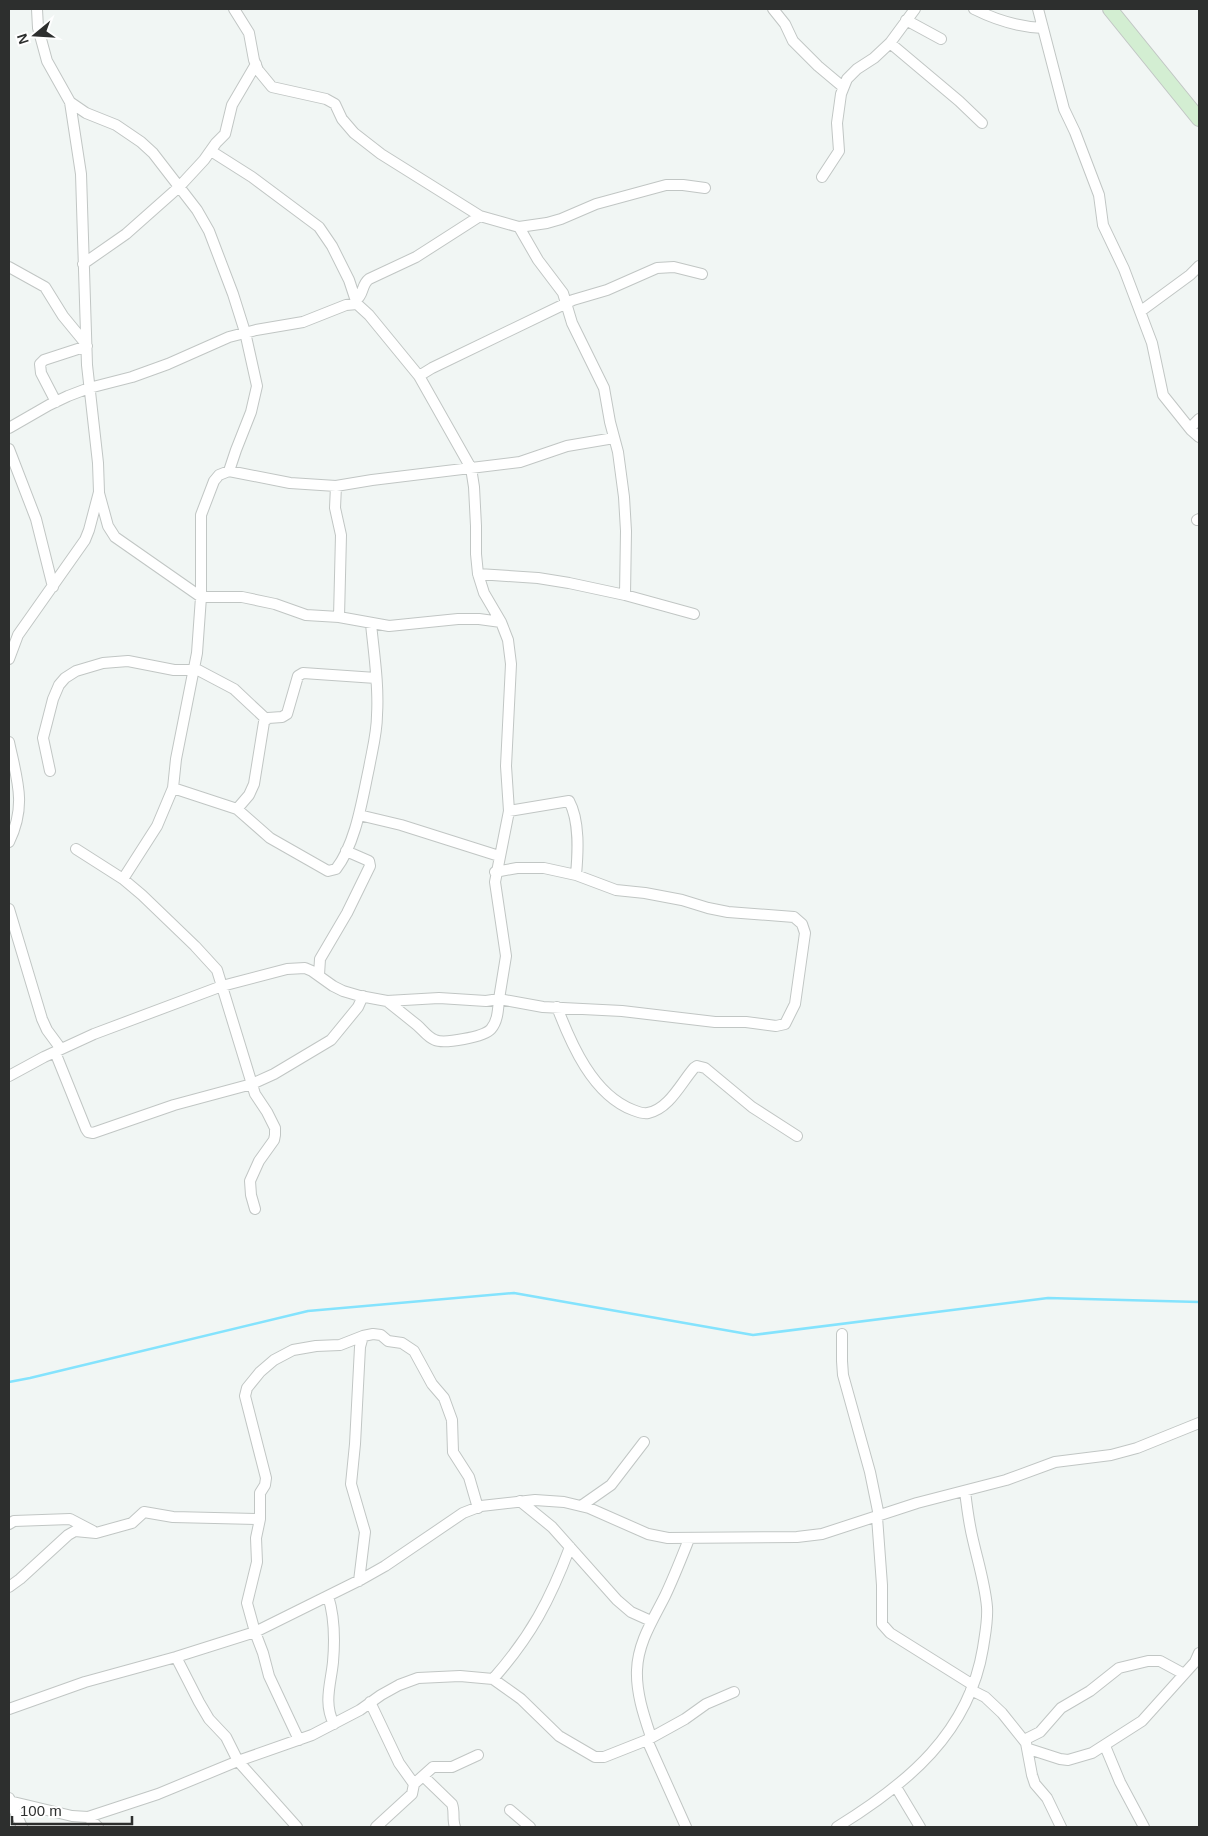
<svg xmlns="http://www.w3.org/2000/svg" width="1208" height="1836" viewBox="0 0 1208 1836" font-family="Helvetica,sans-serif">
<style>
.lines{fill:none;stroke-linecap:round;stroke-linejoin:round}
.stream{stroke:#84e3fd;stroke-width:2.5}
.street-casing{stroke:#c1c6c4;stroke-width:12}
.secondary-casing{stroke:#c1c6c4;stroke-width:16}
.street{stroke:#fff;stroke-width:10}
.secondary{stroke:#d3eed2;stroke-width:14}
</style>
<rect width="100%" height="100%" fill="#f1f6f4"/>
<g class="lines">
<path class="stream" d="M9,1382L30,1378L308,1311L514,1293L753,1335L1048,1298L1199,1302"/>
<g class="street-casing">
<path id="street" d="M234,9L249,33L254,60L258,70L272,87L326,99L335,104L342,119L354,133L381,154L480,216L519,227L538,260L563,293L572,323L604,388L610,422L618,452L624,497L626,531L625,595
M773,9L785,24L793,41L818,66L843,87
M974,9C996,20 1018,27 1043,28
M1038,9L1064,109L1075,132L1099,195L1103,225L1124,269L1152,343L1163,395L1191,430L1199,437
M906,20L941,39
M890,43L959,101L982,123
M70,102L86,113L116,125L141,142L153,153L197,210L209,231L233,294L245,332L257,386L251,412L236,450L229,471
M211,151L252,177L319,227L332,246L349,280L357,304
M822,177L839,151L837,123L841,94L847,79L857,69L874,58L890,43L915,9
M519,227L547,223L561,219L596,204L666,185H683L705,188
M83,264L126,234L179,187L204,160L216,143L225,134L232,105L256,64
M9,267L45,287L63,316L86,344
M356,300C364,295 361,285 369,279L416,257L480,216
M1141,311L1190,275L1199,266
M419,376L432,368L573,300L607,290L657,268L674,267L702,274
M56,402L41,373L40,364L44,360L87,346
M9,428L49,405L68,396L89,388L132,377L168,364L229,337L256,330L303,322L346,305L357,304L369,315L419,376L471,468L474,487L476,526V554L478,574L484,593L501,622L508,640L511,664L506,766L509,811L495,882L506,956L499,999L486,1001L439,998L387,1001L360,996L343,991L333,986L312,971L305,968L287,969L222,986L94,1034L44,1057L9,1076
M1190,428L1199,419
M9,449L36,519L53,587
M336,486L335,508L341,535L339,617
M99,493L108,526L115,537L201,597H242L275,604L306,615L339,617L389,626L458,619H479L501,622
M1197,520L1199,519
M478,574L538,578L569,583L625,595L694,614
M9,659L18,635L85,540L89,530L99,492L98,463L87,365L81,174L70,102L47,61L38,28L37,9
M9,742C17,780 27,805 9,842
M50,771L43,738L53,699L59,685L65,678L76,671L103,663L128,661L174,670H198L234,689L266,719
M173,788L237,809L270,838L328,871L336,869C356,843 362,800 369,768C372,751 377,733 377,715C379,685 374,654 371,624
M237,809L249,795L254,784L264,722L268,718L282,717L287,714L298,676L303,673L376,678
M509,811L569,801C580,821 578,853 576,875
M359,815L401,825L499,856
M76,849L123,879L142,895L195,946L217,970L255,1094L267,1112L275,1128V1135L274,1140L259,1161L250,1181L251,1195L255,1209
M123,879L157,826L173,788L176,759L197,653L201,597V515L214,481L219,475L229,471L290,483L336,486L372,480L520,462L567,446L614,438
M9,909L42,1019L47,1030L61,1049
M319,975L320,959L347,913L370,866L369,861L346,851
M387,1001C397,1009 407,1017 417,1025C423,1030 427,1037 435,1040C444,1044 484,1037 491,1029C498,1021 498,1009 499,999L543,1007L622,1011L715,1022H746L776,1026L785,1024L795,1004L805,933L802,924L794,917L728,912L708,908L682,900L645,893L616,890L576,875L544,868H517L495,872
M557,1007C571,1044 593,1095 633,1110C638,1112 643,1114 648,1113C669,1109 681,1083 694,1068L697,1066L705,1068L752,1107L797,1136
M55,1052L86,1129L88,1132L93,1133L174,1105L252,1084L274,1074L331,1040L358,1007L363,996
M842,1334V1361L843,1375L870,1472L879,1516
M520,1501L552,1527L617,1600L631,1612L651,1621
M581,1506L611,1485L644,1442
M877,1517L882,1585V1624L890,1633L973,1685
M9,1524L14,1521L70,1519L93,1531
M359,1581L365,1532L351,1484L355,1444L360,1347L363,1336
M9,1587L20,1579L68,1535L75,1531L96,1533L132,1523L144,1512L173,1517L260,1519
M328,1596C335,1618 335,1639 333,1662C331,1683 323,1703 334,1724
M176,1657L199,1702L209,1719L226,1737L238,1761L297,1827
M493,1679C531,1636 550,1600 570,1547
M971,1690L985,1697L1002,1713L1026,1743L1032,1775L1035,1784L1047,1798L1061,1827
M370,1702L399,1763L414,1784L412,1794L376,1827
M9,1709L85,1682L176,1657L255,1632L362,1579L385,1566L463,1513L481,1506L535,1500L564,1502L589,1508L648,1534L668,1538L797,1537L822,1534L917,1503L1006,1480L1055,1462L1111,1455L1137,1448L1199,1423
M651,1737C644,1716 636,1693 637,1670C638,1642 653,1620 665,1596C674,1577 681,1559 689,1539
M299,1740L269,1676L263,1653L255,1632L247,1603L257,1562L256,1538L260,1519V1493L265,1485L266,1478L245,1396L247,1388L260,1372L274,1360L293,1350L316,1346L340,1345L363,1336L373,1334L381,1335L388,1341L402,1343L414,1351L432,1384L444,1398L452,1420L453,1452L469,1477L478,1508
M647,1740L686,1827
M1024,1740L1040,1732L1061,1708L1090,1691L1119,1668L1148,1661H1160L1184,1674
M1105,1746L1120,1782L1144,1827
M1029,1749L1060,1759L1068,1760L1092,1753L1142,1721L1195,1662L1199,1653
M423,1776L452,1804C455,1812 452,1819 455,1827
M414,1784L433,1767H452L478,1755
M896,1787L920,1827
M9,1798L22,1827
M9,1801L72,1816L88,1817L158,1794L238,1761L312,1735L360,1710L381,1695L399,1685L418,1678L460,1676L493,1679L521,1699L559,1736L595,1757H604L647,1740L685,1719L706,1704L734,1692
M510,1810L530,1827
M88,1817L98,1827
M837,1827C907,1784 969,1733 983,1648C985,1634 988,1621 987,1607C985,1584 978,1562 973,1540C969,1524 967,1508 965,1491"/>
</g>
<g class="secondary-casing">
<path id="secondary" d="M1110,9L1199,119"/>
</g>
<use href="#street" class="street"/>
<use href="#secondary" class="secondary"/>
</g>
<rect width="1208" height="1836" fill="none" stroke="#2d2f2e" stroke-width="20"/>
<g transform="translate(35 35) rotate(252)" stroke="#ffffff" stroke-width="4" paint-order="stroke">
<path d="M0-4L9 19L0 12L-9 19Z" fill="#2d2f2e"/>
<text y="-8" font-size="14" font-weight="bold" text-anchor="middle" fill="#2d2f2e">N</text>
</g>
<path d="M12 1816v8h120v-8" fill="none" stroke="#2d2f2e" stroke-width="2.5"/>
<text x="20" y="1816" font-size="15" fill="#2d2f2e" stroke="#ffffff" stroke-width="4" paint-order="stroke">100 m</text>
</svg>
